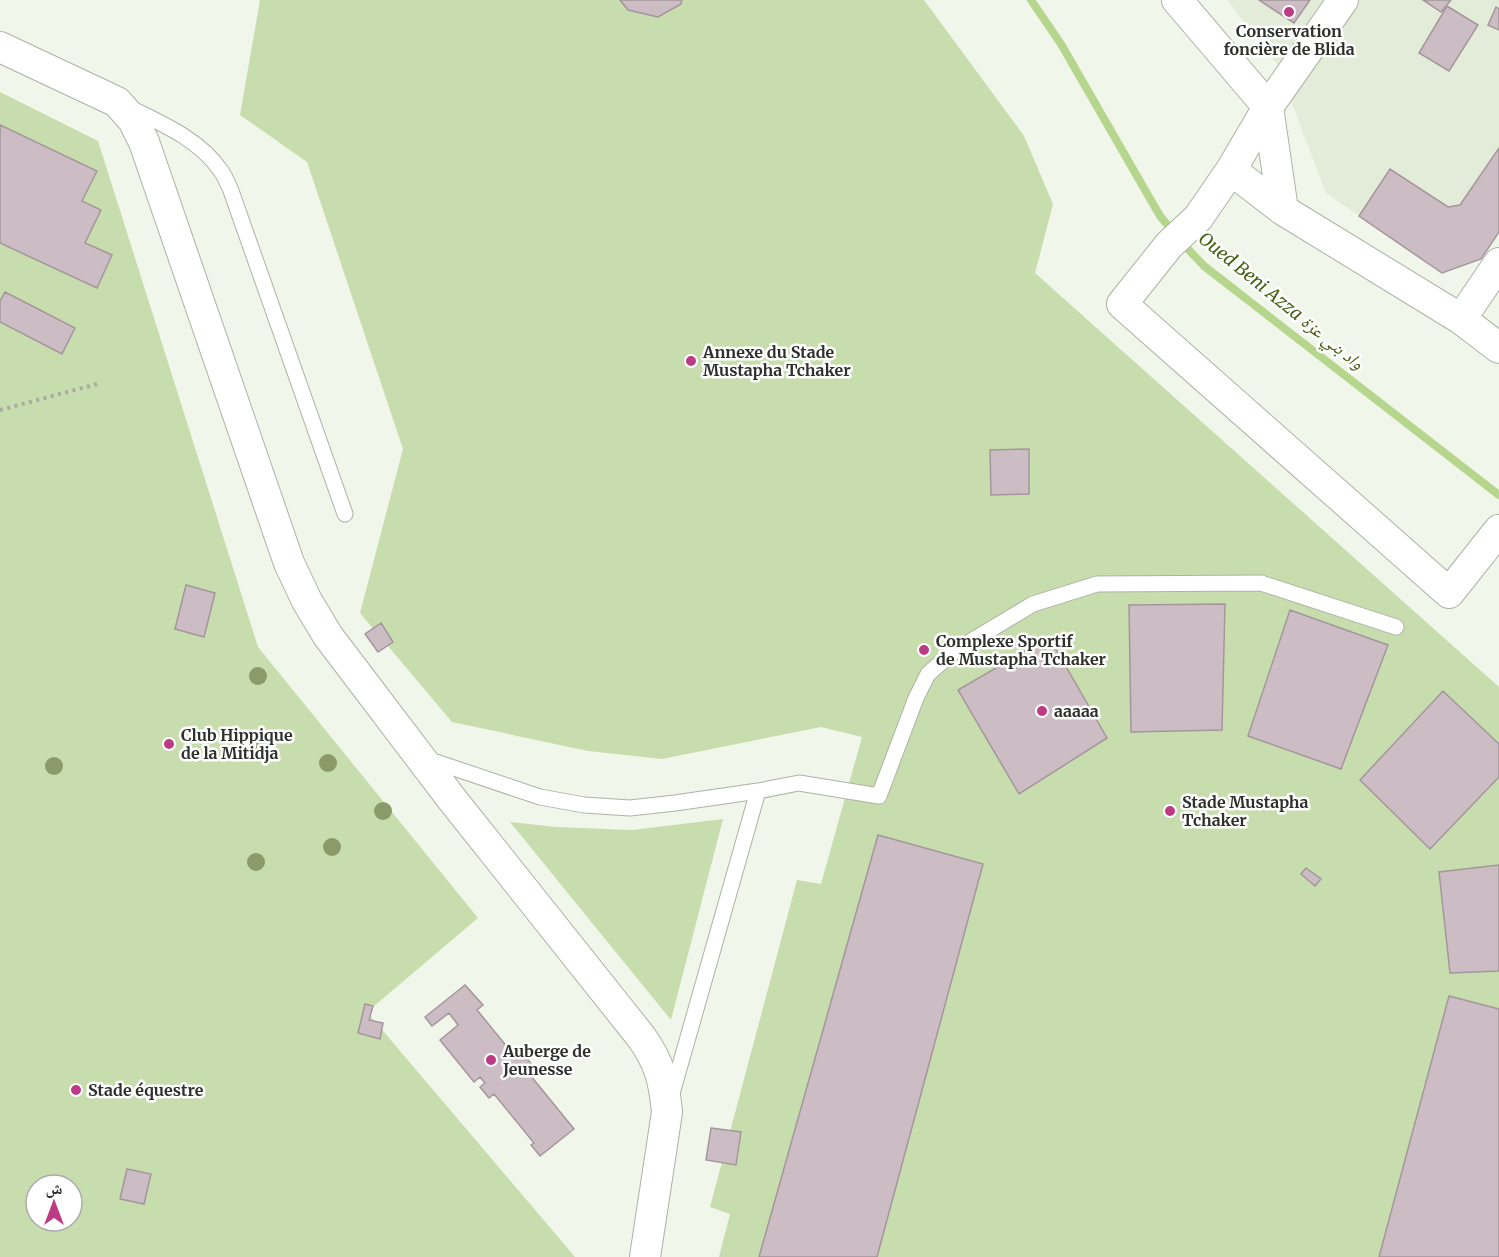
<svg xmlns="http://www.w3.org/2000/svg" width="1499" height="1257" viewBox="0 0 1499 1257" font-family="Merriweather,'Noto Naskh Arabic',serif">
<style>
.built{fill:#e3ecd8}
.green{fill:#c8ddad;fill-rule:evenodd}
.lines{fill:none;stroke-linecap:round;stroke-linejoin:round}
.stream{stroke:#b7d68d;stroke-width:8}
.building{fill:#cbbdc3;stroke:#a4969c;stroke-width:1.5}
.lane-casing{stroke:#adb2a6;stroke-width:17}
.street-casing{stroke:#adb2a6;stroke-width:32}
.path{stroke:#a7aca2;stroke-width:4;stroke-dasharray:3 4.5;stroke-linecap:butt}
.lane{stroke:#fff;stroke-width:15}
.street{stroke:#fff;stroke-width:30}
.tree{fill:#8a9b69}
.poi-dot{fill:#bd3b84;stroke:#fff;stroke-width:2}
.labels{text-anchor:middle;stroke-width:5;stroke-linejoin:round;paint-order:stroke}
.poi-label{font-size:16px;font-weight:bold;fill:#2e302c;stroke:#fff;text-anchor:start}
.water-label{font-size:18px;font-style:italic;fill:#466014;stroke:#fff}
</style>
<rect width="100%" height="100%" fill="#f0f6e9"/>
<path class="built" d="M1227,0H1499V232L1481,259L1442,273L1326,193L1277,64Z"/>
<path class="green" d="M260,0H924L1024,136L1053,204L1035,273L1499,687V1257H719L730,1214L710,1207L797,880L821,884L862,737L821,727L662,759L588,751L452,722L360,613L403,449L307,162L240,115Z
M0,92L98,141L258,647L478,918L367,1012L575,1257H0ZM36,1185H72V1221H36Z
M723,819L671,1020L510,822L556,827L632,830Z"/>
<g class="lines">
<path class="stream" d="M1031,0L1061,44L1160,216L1186,247L1204,266L1499,495"/>
</g>
<path class="building" d="M620,0H682L681,4L658,17L628,10Z
M1259,0H1310L1294,23Z
M1423,0H1451L1441,12Z
M1447,6L1478,25L1449,71L1419,53Z
M1496,7L1499,9V30L1488,25Z
M0,125L97,171L82,201L101,210L85,243L112,255L97,288L0,243Z
M1499,148V232L1481,259L1442,273L1359,216L1390,169L1448,207L1460,205Z
M5,292L75,328L62,354L0,322V301Z
M1029,449V494L991,495L990,450Z
M186,585L215,593L204,637L175,629Z
M1225,604L1222,730L1131,732L1129,605Z
M1290,610L1388,645L1341,769L1248,736Z
M381,623L393,642L378,652L365,634Z
M1049,637L1107,738L1019,794L958,690Z
M1443,691L1499,744V777L1430,849L1360,780Z
M878,835L983,864L877,1257H759Z
M1499,865V971L1450,973L1439,872Z
M1306,868L1321,879L1315,886L1301,874Z
M465,985L483,1005L477,1010L517,1059L524,1054L532,1065L526,1070L574,1129L540,1156L531,1145L534,1143L494,1094L489,1098L480,1087L485,1083L480,1077L474,1082L440,1040L458,1025L449,1013L432,1026L425,1017Z
M1449,996L1499,1009V1257H1379Z
M365,1004L373,1006L369,1020L383,1023L380,1039L358,1033Z
M711,1128L741,1132L736,1165L706,1160Z
M127,1169L151,1174L144,1204L120,1199Z"/>
<g class="lines">
<g class="lane-casing">
<path id="lane" d="M130,108C163,124 200,140 221,171C225,176 227,183 230,188L345,514
M427,759L540,797L584,805L630,808L675,803L758,791L671,1097
M758,791L799,783L879,796L916,698L928,674L953,652L1033,604L1097,584L1261,583L1396,627"/>
</g>
<g class="street-casing">
<path id="street" d="M1177,0L1268,107L1283,210
M1343,0L1268,107L1231,170L1198,218L1169,245L1122,304L1449,593L1499,530
M0,47L117,102L133,120L144,142L289,563L307,601L328,636L451,798L642,1038C660,1064 664,1081 667,1112L645,1257
M1231,170L1283,210L1461,319L1499,348
M1461,319L1499,263"/>
</g>
<path class="path" d="M0,410L97,384"/>
<use href="#lane" class="lane"/>
<use href="#street" class="street"/>
</g>
<g class="tree">
<circle cx="258" cy="676" r="9"/>
<circle cx="256" cy="747" r="9"/>
<circle cx="328" cy="763" r="9"/>
<circle cx="54" cy="766" r="9"/>
<circle cx="383" cy="811" r="9"/>
<circle cx="332" cy="847" r="9"/>
<circle cx="256" cy="862" r="9"/>
</g>
<g class="poi-dot">
<circle cx="1289" cy="12" r="6"/>
<circle cx="691" cy="361" r="6"/>
<circle cx="924" cy="650" r="6"/>
<circle cx="1042" cy="711" r="6"/>
<circle cx="169" cy="744" r="6"/>
<circle cx="1170" cy="811" r="6"/>
<circle cx="491" cy="1060" r="6"/>
<circle cx="76" cy="1090" r="6"/>
</g>
<g class="labels">
<g class="poi-label">
<text x="1289" y="37" text-anchor="middle">Conservation<tspan x="1289" dy="18">foncière de Blida</tspan></text>
<text x="703" y="358">Annexe du Stade<tspan x="703" dy="18">Mustapha Tchaker</tspan></text>
<text x="936" y="647">Complexe Sportif<tspan x="936" dy="18">de Mustapha Tchaker</tspan></text>
<text x="1054" y="717">aaaaa</text>
<text x="181" y="741">Club Hippique<tspan x="181" dy="18">de la Mitidja</tspan></text>
<text x="1182" y="808">Stade Mustapha<tspan x="1182" dy="18">Tchaker</tspan></text>
<text x="503" y="1057">Auberge de<tspan x="503" dy="18">Jeunesse</tspan></text>
<text x="88" y="1096">Stade équestre</text>
</g>
<g class="water-label">
<text transform="translate(1281 301) rotate(39)" y="6">Oued Beni Azza واد بني عزة</text>
</g>
</g>
<g transform="translate(54 1203)"><circle r="28" fill="#ffffff" stroke="#abacab" stroke-width="1.5"/>
<path d="M0-4.5L10 22L0 15L-10 22Z" fill="#bd3b84"/>
<text y="-9" font-size="16" font-weight="bold" text-anchor="middle" fill="#2e302c">ش</text>
</g>
</svg>
